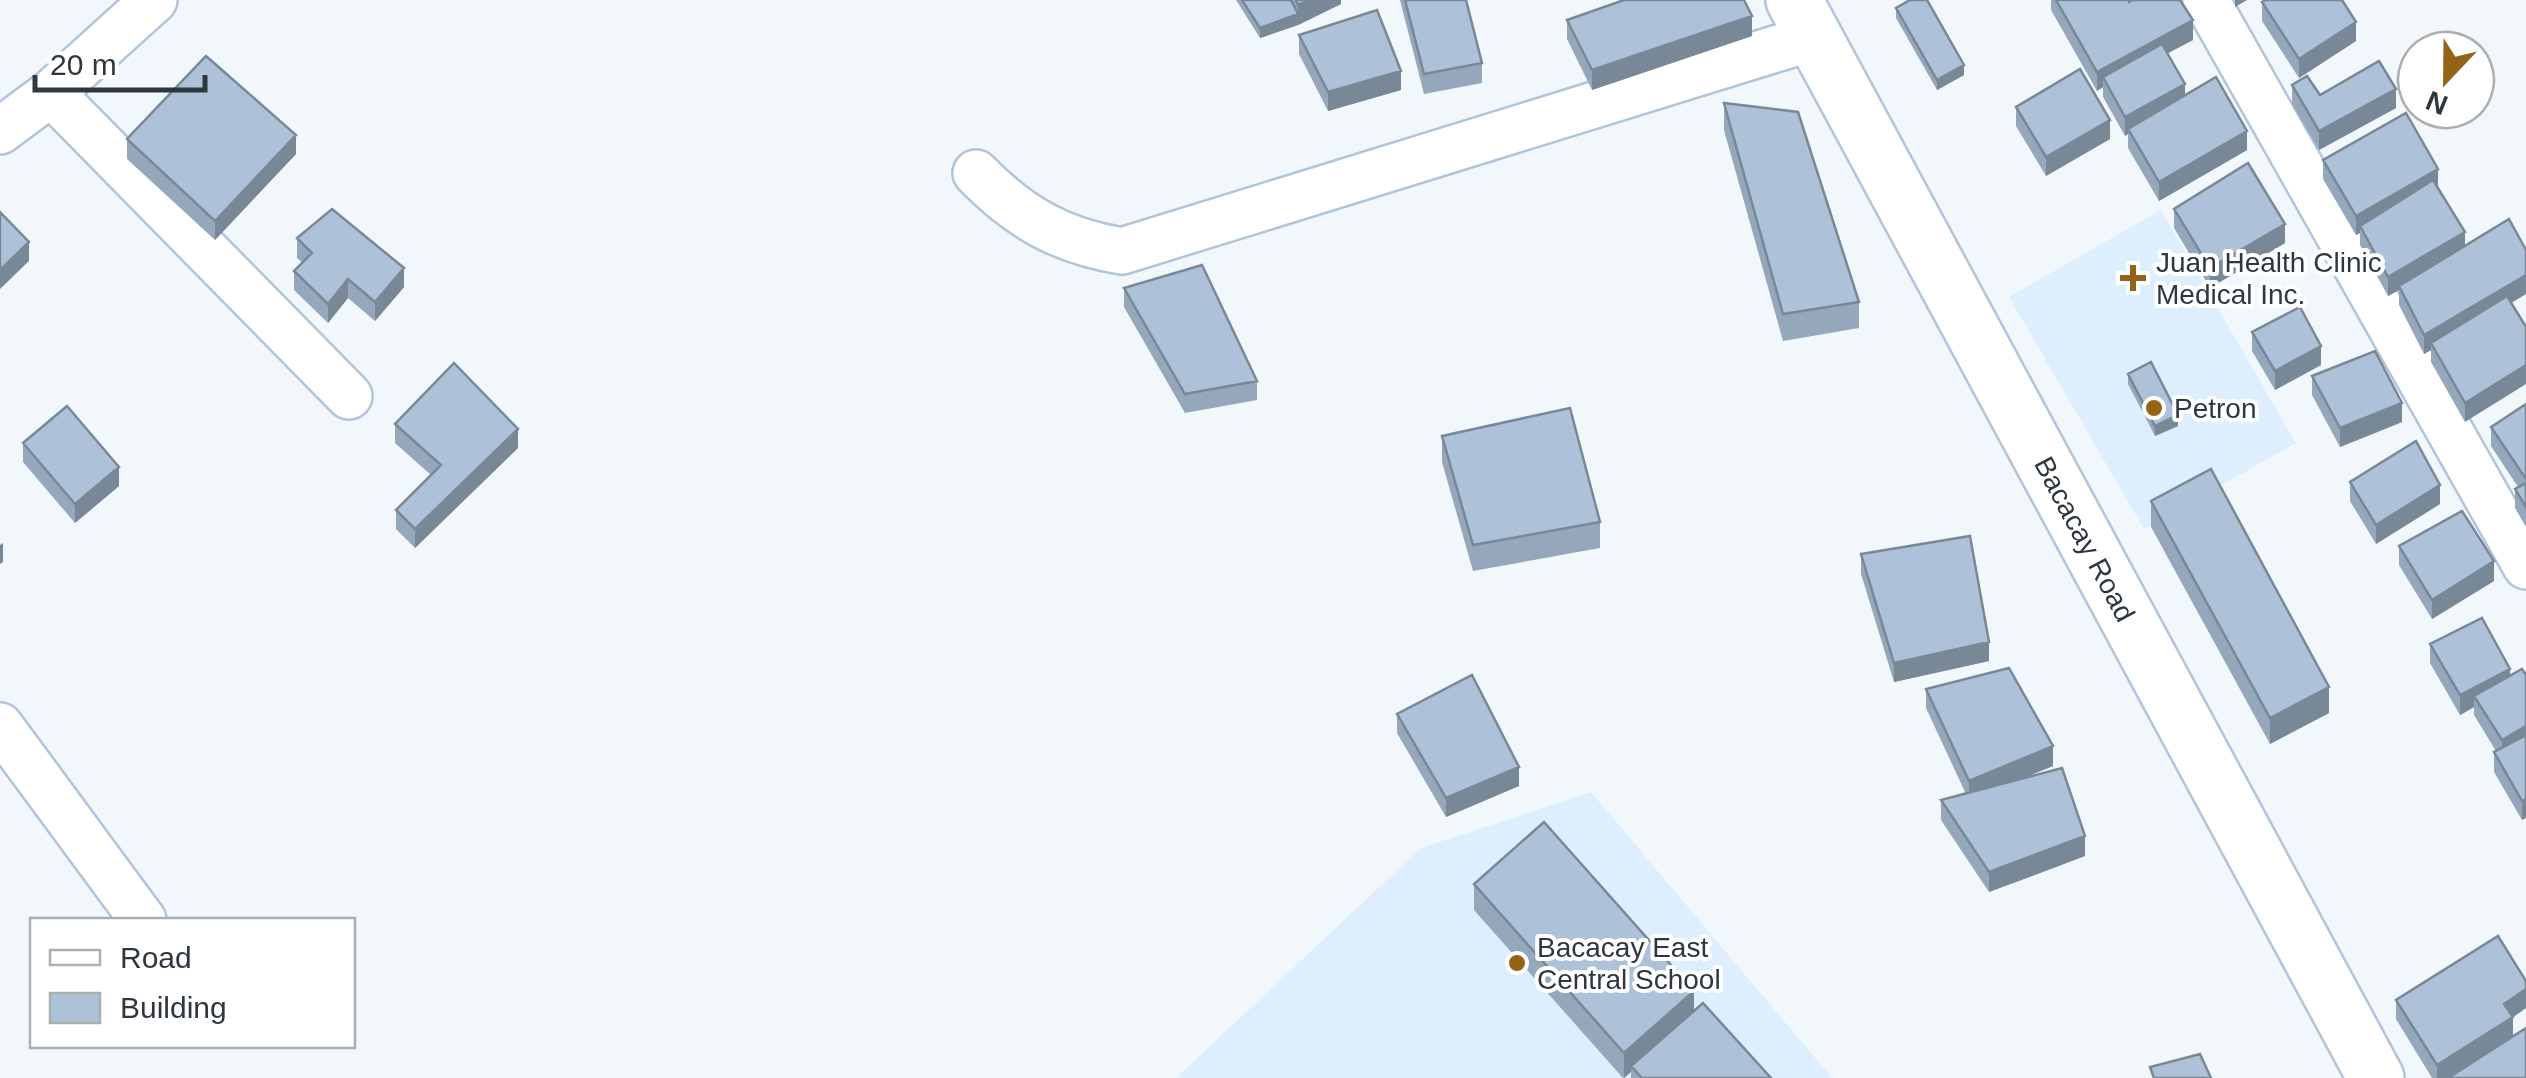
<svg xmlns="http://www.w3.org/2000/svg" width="2526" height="1078" viewBox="0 0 2526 1078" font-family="Arial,sans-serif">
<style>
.built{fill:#def}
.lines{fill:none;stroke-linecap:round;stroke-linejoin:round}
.street-casing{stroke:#b0c5db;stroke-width:50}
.secondary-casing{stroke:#b0c5db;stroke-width:60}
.street{stroke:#fff;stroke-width:45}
.secondary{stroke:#fff;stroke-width:55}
.wall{fill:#95a7ba}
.shaded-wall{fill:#798897}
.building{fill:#adc2d8;stroke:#798897;stroke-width:2.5}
.poi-dot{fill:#956315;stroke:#fff;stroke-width:4}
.labels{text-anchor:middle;stroke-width:8;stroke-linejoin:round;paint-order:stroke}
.poi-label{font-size:28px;fill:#2e363f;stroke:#fff;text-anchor:start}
.street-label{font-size:28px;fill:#2e363f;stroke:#fff}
</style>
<rect width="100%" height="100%" fill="#f2f7fb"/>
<path class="built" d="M2161,210L2296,443L2144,529L2009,297Z
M1591,792L1832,1078H1176L1421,848Z"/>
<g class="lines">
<g class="street-casing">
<path id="street" d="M2206,0L2526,566
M51,93L349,396
M0,131L51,93L154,0
M976,173C1019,217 1060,241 1122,251L1814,37
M0,726L143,920"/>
</g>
<g class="secondary-casing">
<path id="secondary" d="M1794,0L2376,1078"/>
</g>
<use href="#street" class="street"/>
<use href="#secondary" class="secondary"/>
</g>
<path class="wall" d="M1236,0H1341V4L1298,25L1260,38Z
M1400,0H1466L1482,63V83L1424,94Z
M2051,0H2128L2193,40L2168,53L2185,95L2247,150L2159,201L2128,148V134L2125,136L2103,97V87L2097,91L2051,10Z
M2262,2L2356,41L2299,78L2262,21Z
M1896,8L1964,75L1937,90L1896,18Z
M1567,20L1752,36L1592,90L1567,39Z
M1299,35L1401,90L1328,111L1299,54Z
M2292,85L2320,95L2396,108L2319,150L2292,104Z
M1724,103L1859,302V328L1783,341L1724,130Z
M2016,107L2110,139L2046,176L2016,126Z
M127,139L296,154L215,240L127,159Z
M2323,160L2438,188L2465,246L2526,250V294L2511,303L2465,422L2431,362V350L2424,354L2399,305V290L2388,296L2360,245V233L2356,235L2323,179Z
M2174,209L2285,243L2210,288L2174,228Z
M297,238L404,287L375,321L348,298L328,323L294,290V271L302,262L297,258Z
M1124,288L1257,381V400L1185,413L1124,307Z
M2252,332L2321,365L2275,390L2252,351Z
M2128,374L2178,426L2155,436L2128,384Z
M2312,376L2402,422L2340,447L2312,395Z
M2526,404V527L2515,508V489L2518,487L2491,446V427Z
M395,424L518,448L415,548L396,529V510L431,475L395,443Z
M1442,436L1600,522V548L1473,571L1442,462Z
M23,443L119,486L75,523L23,462Z
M2350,482L2440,504L2376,544L2350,501Z
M2151,501L2329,713L2270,744L2151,527Z
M2399,546L2494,581L2432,619L2399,565Z
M1861,554L1989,661L1894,682L1861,574Z
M2430,644L2510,676L2522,669V820L2494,772V752L2496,751L2474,715V707L2460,715L2430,663Z
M1926,689L2053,766L2018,780L2085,856L1989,892L1941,820V800L1966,794L1926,708Z
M1397,714L1519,786L1446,817L1397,733Z
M1474,884L1694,1011L1771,1078H1631V1072L1623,1078L1474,910Z
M2526,981V1008L2513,1017L2447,1078H2432L2396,1019V1000Z"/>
<path class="shaded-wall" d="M1310,0H1341V4L1298,25L1260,38V28L1298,14V5Z
M2235,0H2247L2235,7Z
M1752,16V36L1592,90V70Z
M2193,20V40L2107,85L2103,77V87L2097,91V72Z
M2356,22V41L2299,78V59Z
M1964,65V75L1937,90V80Z
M1401,71V90L1328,111V92Z
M2185,84V103L2128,129V134L2125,136V117Z
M2396,89V108L2319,150V131Z
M2110,120V139L2046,176V157Z
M2247,131V150L2159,201V182Z
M296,135V154L215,240V221Z
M2438,169V188L2360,226V233L2356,235V216Z
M2285,224V243L2210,288V268Z
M2465,232V251L2399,286V290L2388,296V277Z
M29,242V261L0,289V270Z
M404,268V287L375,321V302Z
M2526,275V294L2434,348L2431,343V350L2424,354V335Z
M348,279V298L328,323V304Z
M2321,346V365L2275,390V371Z
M2526,365V384L2465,422V403Z
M2402,403V422L2340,447V428Z
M2178,415V426L2155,436V426Z
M518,429V448L415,548V529Z
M119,467V486L75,523V504Z
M2440,485V504L2376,544V525Z
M3,543V562L0,564V545Z
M2494,561V581L2432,619V600Z
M1989,642V661L1894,682V663Z
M2510,669V688L2474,696V707L2460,715V695Z
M2329,687V713L2270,744V718Z
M2526,726V745L2502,760V740Z
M2053,746V766L1969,800V781Z
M1519,767V786L1446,817V798Z
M2526,799V818L2522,820V801Z
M2085,836V856L1989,892V872Z
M2526,989V1008L2513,1017V1036L2447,1078H2437V1065L2504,1004Z
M1694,991V1017L1631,1066V1072L1624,1078V1053Z"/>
<path class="building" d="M1242,0H1291L1298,14L1260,28Z
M1296,0H1310L1298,5Z
M1405,0H1466L1482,63L1424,74Z
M1624,0H1744L1752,16L1592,70L1567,20Z
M1910,0H1927L1964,65L1937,80L1896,8Z
M2056,0H2128L2129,2L2132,0H2180L2193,20L2097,72Z
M2266,0H2342L2356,22L2299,59L2262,2Z
M1377,10L1401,71L1328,92L1299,35Z
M2162,44L2185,84L2125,117L2103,77Z
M206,56L296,135L215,221L127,139Z
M2379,61L2396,89L2319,131L2292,85L2307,76L2320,95Z
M2080,69L2110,120L2046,157L2016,107Z
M2216,77L2247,131L2159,182L2128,129Z
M1724,103L1798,112L1859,302L1783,314Z
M2406,113L2438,169L2356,216L2323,160Z
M2248,163L2285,224L2210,268L2174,209Z
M2433,180L2465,232L2388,277L2360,226Z
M332,209L404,268L375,302L348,279L328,304L294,271L312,253L297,238Z
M0,212L29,242L0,270Z
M2509,219L2526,250V275L2424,335L2399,286Z
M1202,265L1257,381L1185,394L1124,288Z
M2507,296L2526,327V365L2465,403L2431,343Z
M2300,307L2321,346L2275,371L2252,332Z
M2375,351L2402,403L2340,428L2312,376Z
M2151,362L2178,415L2155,426L2128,374Z
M454,363L518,429L415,529L396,510L441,465L395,424Z
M2526,404V479L2491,427Z
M67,406L119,467L75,504L23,443Z
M1570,408L1600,522L1473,545L1442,436Z
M2416,441L2440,485L2376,525L2350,482Z
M2211,469L2329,687L2270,718L2151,501Z
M2526,483V507L2515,489Z
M2462,511L2494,561L2432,600L2399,546Z
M1970,536L1989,642L1894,663L1861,554Z
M2482,618L2510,669L2460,695L2430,644Z
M2009,668L2053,746L1969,781L1926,689Z
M2522,669L2526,675V726L2502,740L2474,696Z
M1472,675L1519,767L1446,798L1397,714Z
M2526,735V799L2522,801L2494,752Z
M2062,768L2085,836L1989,872L1941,800Z
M1544,822L1694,991L1624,1053L1474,884Z
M2498,936L2526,981V989L2504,1004L2513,1017L2437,1065L2396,1000Z
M1703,1003L1771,1078H1642L1631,1066Z
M2526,1028V1078H2448Z
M2200,1054L2211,1078H2154L2150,1067Z"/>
<g class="poi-dot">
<path d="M2128 263h10v10h10v10h-10v10h-10v-10h-10v-10h10z"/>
<circle cx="2154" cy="408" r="10"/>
<circle cx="1517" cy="963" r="10"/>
</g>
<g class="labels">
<g class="poi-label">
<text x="2156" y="272">Juan Health Clinic<tspan x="2156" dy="32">Medical Inc.</tspan></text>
<text x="2174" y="418">Petron</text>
<text x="1537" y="957">Bacacay East<tspan x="1537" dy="32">Central School</tspan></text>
</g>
<g class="street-label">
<text transform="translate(2085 539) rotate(62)" y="10">Bacacay Road</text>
</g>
</g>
<rect x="30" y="918" width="325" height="130" fill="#ffffff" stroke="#abafb2" stroke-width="2.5"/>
<rect x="50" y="950" width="50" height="15" fill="#ffffff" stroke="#abafb2" stroke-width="2.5"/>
<text x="120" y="968" font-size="30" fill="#2e363f">Road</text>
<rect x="50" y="993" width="50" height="30" fill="#adc2d8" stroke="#abafb2" stroke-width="2.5"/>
<text x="120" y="1018" font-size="30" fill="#2e363f">Building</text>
<g transform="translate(2446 80) rotate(202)"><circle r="48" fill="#ffffff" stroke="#abafb2" stroke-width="2.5"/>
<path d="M0-8L18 38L0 25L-18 38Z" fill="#956315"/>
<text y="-15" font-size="28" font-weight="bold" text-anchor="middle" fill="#2e363f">N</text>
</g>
<path d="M35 75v15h170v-15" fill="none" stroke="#2e363f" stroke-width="5"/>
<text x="50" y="75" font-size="30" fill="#2e363f" stroke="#ffffff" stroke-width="8" paint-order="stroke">20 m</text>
</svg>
